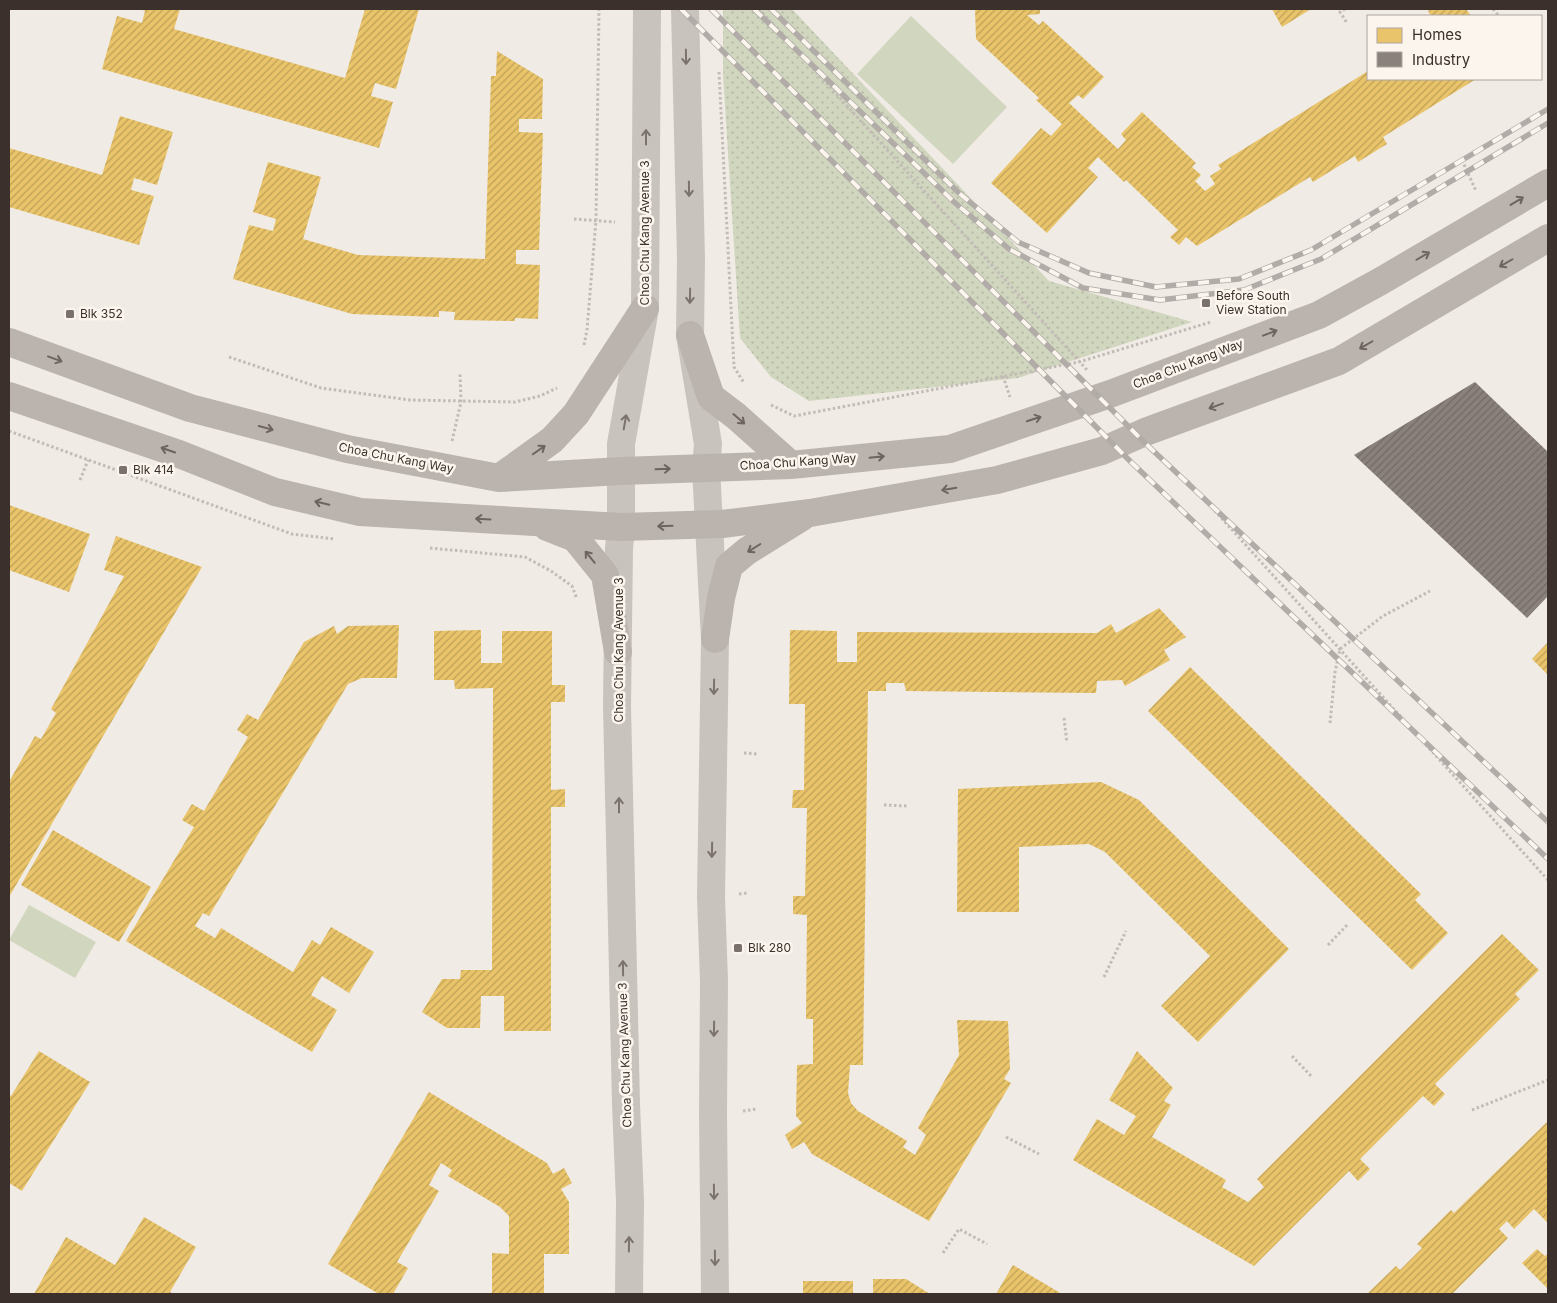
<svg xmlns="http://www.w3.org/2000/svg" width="1557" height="1303" viewBox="0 0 1557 1303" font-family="Inter,sans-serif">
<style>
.grass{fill:url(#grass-dots)}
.pitch{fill:#d1d6bf}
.homes{fill:url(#homes-hatch)}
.industry{fill:url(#industry-hatch)}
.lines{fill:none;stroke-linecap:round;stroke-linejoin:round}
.path{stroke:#c2bbb6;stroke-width:3;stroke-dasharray:2.5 2.5;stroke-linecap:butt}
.tertiary{stroke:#c9c3be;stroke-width:28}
.secondary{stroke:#bab3ae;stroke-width:28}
.rail-casing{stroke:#b1aca8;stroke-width:5.5}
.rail{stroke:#fbf5ee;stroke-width:4;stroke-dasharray:11;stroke-linecap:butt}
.oneway{stroke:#7b726d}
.oneway2{stroke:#6e645f}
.poi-dot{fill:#7a716c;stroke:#fbf5ee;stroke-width:2}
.labels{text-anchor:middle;stroke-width:5;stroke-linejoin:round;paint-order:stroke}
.street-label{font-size:12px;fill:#3b302b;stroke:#fbf5ee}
.poi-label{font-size:12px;fill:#3b302b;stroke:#fbf5ee;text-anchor:start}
</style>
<defs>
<pattern id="grass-dots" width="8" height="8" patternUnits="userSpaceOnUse" patternTransform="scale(1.25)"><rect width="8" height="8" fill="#d1d6bf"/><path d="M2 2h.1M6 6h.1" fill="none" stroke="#b4b8a4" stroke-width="1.8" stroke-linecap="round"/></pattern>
<pattern id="homes-hatch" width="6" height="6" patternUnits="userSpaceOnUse" patternTransform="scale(1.25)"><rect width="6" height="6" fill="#e9c46a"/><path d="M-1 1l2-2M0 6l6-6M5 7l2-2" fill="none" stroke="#bea057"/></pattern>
<pattern id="industry-hatch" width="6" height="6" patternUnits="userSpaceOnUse" patternTransform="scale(1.25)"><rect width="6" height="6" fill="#8a817c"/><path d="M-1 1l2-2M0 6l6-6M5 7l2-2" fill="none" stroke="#726a66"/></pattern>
</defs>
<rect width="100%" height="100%" fill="#f0ebe5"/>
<path class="grass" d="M723,9H792L1049,281L1192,322L1018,378L809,401L771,377L740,338L723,75Z"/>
<path class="pitch" d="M911,16L1007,107L953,164L857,74Z
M29,905L96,942L75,978L9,940Z"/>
<path class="homes" d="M140,9H180L174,29L345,78L365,9H419L396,89L375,83L371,96L393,102L379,148L102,69L117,16L142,23L145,11Z
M975,9H1040V14L1027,15L1039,25L1043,21L1104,77L1083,99L1078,95L1069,103L1118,149L1126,140L1121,134L1142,112L1196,163L1192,167L1201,175L1195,181L1205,191L1215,184L1210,176L1221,169L1218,165L1368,71V79H1476L1383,137L1387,144L1358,162L1355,156L1313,182L1310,177L1197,246L1186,237L1179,245L1170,237L1178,230L1126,180L1124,182L1098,157L1088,168L1098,177L1047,233L991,183L1041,128L1051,136L1062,124L1036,100L1039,98L976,39Z
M1272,9H1311L1282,27Z
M1431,9H1466L1471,16H1431L1428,11Z
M497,51L543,79L542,119H519V132L543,133L539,250H516V264L540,265L538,319L515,318V321L454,320L455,312L439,311V317L352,314L233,279L249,225L273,231L276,219L253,212L268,162L321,177L303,239L358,255L485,259L491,76H496Z
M120,116L173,132L157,185L134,178L131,190L154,196L139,245L9,207V148L102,175Z
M9,505L90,534L69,592L9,570Z
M116,536L202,567L9,897V782L35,736L41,739L56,713L51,709L124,576L104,570Z
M1159,608L1186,637L1164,650L1170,660L1125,686L1122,680L1097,681L1096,693L906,691L904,683H886V691H868L863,1065H850L848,1093L851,1103L858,1111L907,1141L903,1147L915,1155L926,1135L918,1128L959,1055L957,1020L1008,1021L1010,1069L1004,1079L1011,1083L929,1221L812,1154L804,1142L792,1149L785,1135L802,1123L796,1116L797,1065L813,1064V1019H806L807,915L793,914V896H805L807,808H792L793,790H804L805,704H789L790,630L837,631V662H857V632L1097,633L1111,624L1116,633Z
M399,625L397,678H362L348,684L209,916L203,913L195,926L215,938L221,928L293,972L312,940L320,945L331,927L374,952L349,993L322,976L311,995L337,1010L312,1052L126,941L194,827L182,820L192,804L204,811L248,737L237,730L247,714L258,720L304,642L334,626L337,634L348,626Z
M481,630V663H502V631H552V685H565V702H551V790L565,789V807H551V1031H504V996H481L480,1028H447L422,1012L442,979H460L461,970H492L493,688L455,689L454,680H434V631Z
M1548,642V675L1532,659Z
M1190,667L1421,894L1415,900L1448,933L1412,970L1148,711Z
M1101,782L1139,800L1289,949L1198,1042L1161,1006L1210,956L1105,852L1089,844L1019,847V912H957L958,789Z
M53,830L151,887L119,942L21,885Z
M1502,934L1539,970L1515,994L1520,999L1435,1084L1445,1094L1434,1106L1423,1096L1360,1159L1370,1169L1358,1181L1349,1171L1254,1266L1073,1160L1097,1119L1124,1135L1136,1116L1109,1100L1137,1051L1173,1088L1164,1101L1171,1105L1152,1137L1226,1180L1222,1187L1248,1202L1264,1187L1257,1179Z
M39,1051L90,1082L22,1191L9,1183V1095L11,1096Z
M429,1092L547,1163L553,1174L564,1168L572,1183L561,1189L569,1202V1254H544V1294H492V1253L509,1254V1216L500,1207L448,1176L452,1170L441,1163L429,1185L439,1191L397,1262L408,1268L393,1294H379L328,1264Z
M1547,1122L1548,1123V1223L1534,1209L1514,1229L1507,1221L1499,1229L1508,1238L1452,1294H1367L1396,1266L1400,1270L1422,1248L1417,1244L1451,1210L1454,1213Z
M144,1217L196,1247L170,1292L174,1294H34L66,1237L115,1265Z
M1537,1249L1545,1256L1548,1253V1289L1522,1263Z
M1013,1265L1062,1294H996Z
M873,1279H906L930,1294H873Z
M803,1281H853V1294H803Z"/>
<path class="industry" d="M1475,382L1548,452V596L1527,618L1354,455Z"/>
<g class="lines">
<path class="path" d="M759,9L1088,371
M1345,9L1340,12L1347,23
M1493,9L1499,16
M719,72L734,367L744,383
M1462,160L1476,191
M574,219L615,222
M584,345L587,330L596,220L599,9
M229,357L321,388L410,400L515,402L540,396L557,388
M1003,376L1010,397
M771,405L794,416L1079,362L1211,322
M9,431L292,534L335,539
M452,441L461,402L460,374
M80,480L88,460
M1188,481L1548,880
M430,548L525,557L551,571L572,586L577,599
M1064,718L1067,743
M1330,723L1335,672L1340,649L1383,616L1430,591
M744,753L758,754
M884,805L907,806
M739,894L747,893
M1328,945L1348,924
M1104,977L1126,931
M1292,1056L1312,1077
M1472,1110L1548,1080
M743,1111L757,1109
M1006,1137L1039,1154
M943,1253L959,1229L987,1244"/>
<path class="tertiary" d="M685,9L691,258L690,335L708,444L706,468L715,639L711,897L714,981L713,1114L715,1294
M629,1294L630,1201L626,1104L617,706L619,549L621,527V444L645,308L647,9"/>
<path class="secondary" d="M690,335L711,397L736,416L791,465
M9,342L190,408L347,449L499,478L621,471L791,465L950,449L1110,394L1319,315L1381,281L1548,183
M9,396L179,454L275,492L360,512L621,527L722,524L810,513L997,480L1102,451L1145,432L1339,361L1548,238
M499,478L552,440L576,414L645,308
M547,527L575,538L605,575L618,652
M715,639L721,598L729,566L747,551L802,517"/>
<g class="rail-casing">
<path id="rail" d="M681,9L1131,462L1548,859
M711,9L1146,444L1548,822
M754,9L953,201L1009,249L1083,288L1160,300L1244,290L1321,259L1548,123
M771,9L959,193L1018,242L1089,273L1156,287L1239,279L1311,250L1548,109"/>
</g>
<use href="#rail" class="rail"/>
</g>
<defs><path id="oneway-shaft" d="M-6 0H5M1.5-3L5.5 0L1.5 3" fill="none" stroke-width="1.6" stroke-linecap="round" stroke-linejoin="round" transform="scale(1.25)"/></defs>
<g class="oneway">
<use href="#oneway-shaft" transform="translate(686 57) rotate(89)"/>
<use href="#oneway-shaft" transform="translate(646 137) rotate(-90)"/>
<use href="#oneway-shaft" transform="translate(689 189) rotate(89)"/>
<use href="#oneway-shaft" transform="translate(690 296) rotate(91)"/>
<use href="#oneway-shaft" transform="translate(625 422) rotate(-80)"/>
<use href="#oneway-shaft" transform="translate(714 687) rotate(91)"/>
<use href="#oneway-shaft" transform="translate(619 805) rotate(-90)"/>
<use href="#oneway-shaft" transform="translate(712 850) rotate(91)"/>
<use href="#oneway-shaft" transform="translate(623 968) rotate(-91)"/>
<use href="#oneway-shaft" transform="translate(714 1029) rotate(91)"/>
<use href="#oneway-shaft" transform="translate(714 1192) rotate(89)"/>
<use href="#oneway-shaft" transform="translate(629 1244) rotate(-89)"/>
<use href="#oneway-shaft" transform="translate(715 1258) rotate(89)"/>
</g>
<g class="oneway2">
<use href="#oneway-shaft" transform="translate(1517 201) rotate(-31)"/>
<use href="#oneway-shaft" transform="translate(1423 256) rotate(-30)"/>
<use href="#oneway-shaft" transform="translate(1506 263) rotate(150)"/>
<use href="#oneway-shaft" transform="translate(1270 333) rotate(-21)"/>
<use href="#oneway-shaft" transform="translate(1366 345) rotate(150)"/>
<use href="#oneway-shaft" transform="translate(55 359) rotate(20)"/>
<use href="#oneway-shaft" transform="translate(1216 406) rotate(160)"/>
<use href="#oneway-shaft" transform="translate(739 419) rotate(41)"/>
<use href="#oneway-shaft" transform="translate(1034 419) rotate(-18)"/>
<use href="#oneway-shaft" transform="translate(266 428) rotate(15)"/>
<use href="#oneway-shaft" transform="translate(168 450) rotate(-161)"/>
<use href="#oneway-shaft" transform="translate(539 450) rotate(-35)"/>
<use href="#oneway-shaft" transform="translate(877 457) rotate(-6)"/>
<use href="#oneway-shaft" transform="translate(663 469) rotate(-2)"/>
<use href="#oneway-shaft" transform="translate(949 489) rotate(170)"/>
<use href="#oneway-shaft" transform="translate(322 503) rotate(-167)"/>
<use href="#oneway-shaft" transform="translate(483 519) rotate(-177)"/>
<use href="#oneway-shaft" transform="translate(665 526) rotate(178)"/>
<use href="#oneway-shaft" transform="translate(754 548) rotate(148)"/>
<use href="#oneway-shaft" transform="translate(590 557) rotate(-129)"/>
</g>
<g class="poi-dot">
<rect x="1201" y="298" width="10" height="10" rx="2.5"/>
<rect x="65" y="309" width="10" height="10" rx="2.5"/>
<rect x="118" y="465" width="10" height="10" rx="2.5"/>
<rect x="733" y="943" width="10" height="10" rx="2.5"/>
</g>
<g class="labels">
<g class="street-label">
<text transform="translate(645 233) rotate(-90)" y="4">Choa Chu Kang Avenue 3</text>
<text transform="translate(1188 364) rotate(-21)" y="4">Choa Chu Kang Way</text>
<text transform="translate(396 458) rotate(11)" y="4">Choa Chu Kang Way</text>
<text transform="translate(798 462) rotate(-4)" y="4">Choa Chu Kang Way</text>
<text transform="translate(619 650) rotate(-90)" y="4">Choa Chu Kang Avenue 3</text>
<text transform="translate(625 1055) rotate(-92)" y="4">Choa Chu Kang Avenue 3</text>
</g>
<g class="poi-label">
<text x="1216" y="300">Before South<tspan x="1216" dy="14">View Station</tspan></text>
<text x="80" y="318">Blk 352</text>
<text x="133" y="474">Blk 414</text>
<text x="748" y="952">Blk 280</text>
</g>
</g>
<rect width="1557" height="1303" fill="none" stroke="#3b302b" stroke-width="20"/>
<rect x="1367" y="15" width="175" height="65" fill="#fbf5ee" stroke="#aea6a0"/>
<rect x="1377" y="28" width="25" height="15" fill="#e9c46a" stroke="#aea6a0"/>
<text x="1412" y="40" font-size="15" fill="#3b302b">Homes</text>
<rect x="1377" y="52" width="25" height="15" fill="#8a817c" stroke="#aea6a0"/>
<text x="1412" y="65" font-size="15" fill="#3b302b">Industry</text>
</svg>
